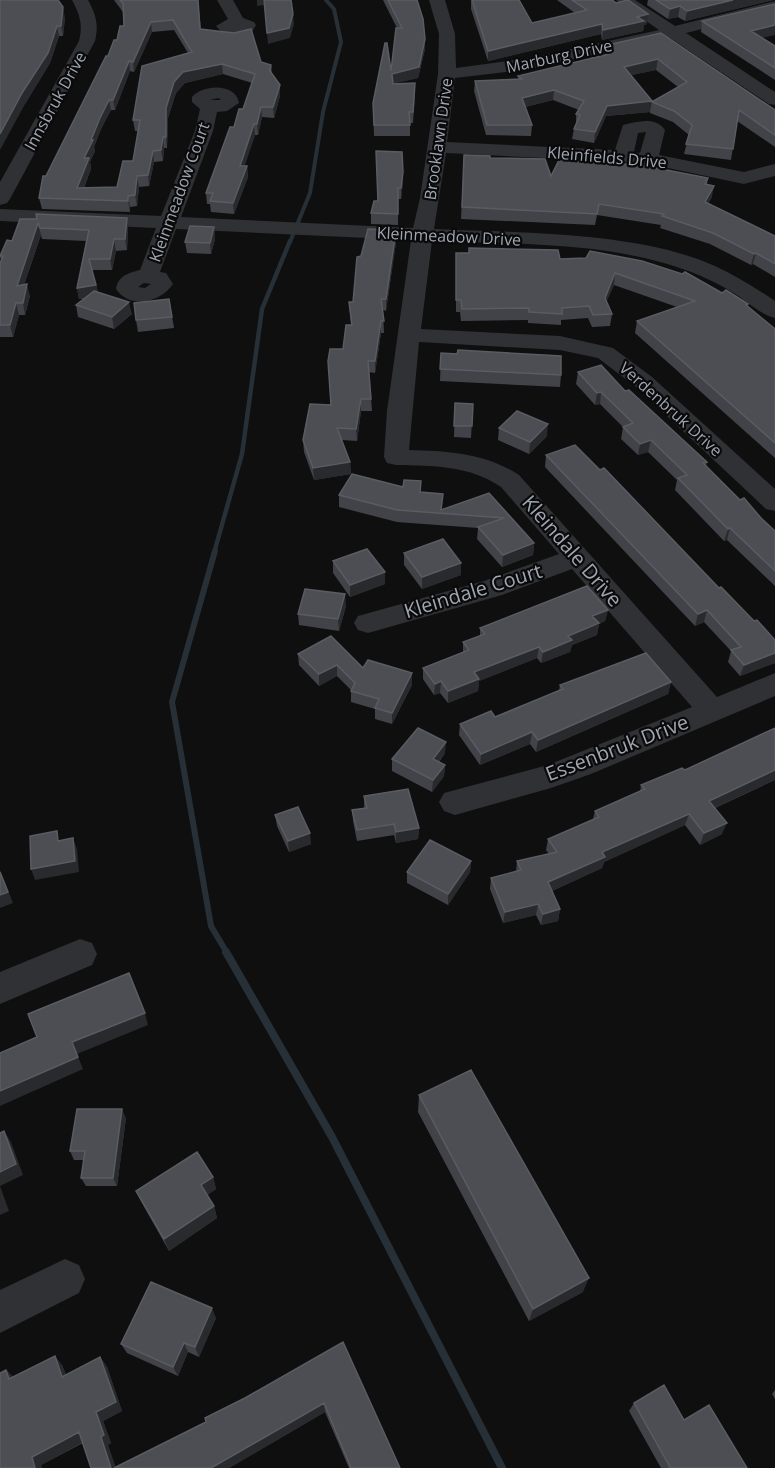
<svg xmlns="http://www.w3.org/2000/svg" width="775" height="1468" viewBox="0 0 775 1468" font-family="'Open Sans',sans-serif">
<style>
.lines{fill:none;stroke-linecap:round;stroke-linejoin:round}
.stream-far3{stroke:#273036;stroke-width:4}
.stream-far2{stroke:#273036;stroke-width:4.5}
.stream-far1{stroke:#273036;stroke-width:6}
.stream{stroke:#273036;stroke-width:8}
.minor{fill:#303135;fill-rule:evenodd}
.wall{fill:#424348;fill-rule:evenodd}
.shaded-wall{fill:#292a2d}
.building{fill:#4c4e53;stroke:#595c62;stroke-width:1.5;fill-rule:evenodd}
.labels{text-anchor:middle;stroke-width:4.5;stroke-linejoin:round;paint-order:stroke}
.far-street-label{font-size:16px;fill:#9fa6b2;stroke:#0a0a0b}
.street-label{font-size:20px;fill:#9fa6b2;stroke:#0a0a0b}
</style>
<rect width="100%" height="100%" fill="#0f0f10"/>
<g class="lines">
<path class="stream-far3" d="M290,242L310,193L323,112L341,42L334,9L326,0"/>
<path class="stream-far2" d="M214,553L242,454L262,309L290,241"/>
<path class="stream-far1" d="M215,551L172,702L211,926L227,953"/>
<path class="stream" d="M226,952L332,1137L502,1468"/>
<path class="minor" d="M72,0H88C96,15 99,24 95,41L10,199L7,203L0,205V182L79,41C83,24 80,15 72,0Z
M217,0H233L243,18L254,22L256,25L251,34C236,37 226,38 216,26L228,19Z
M429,0H445L455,34L456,68L530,58L659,30L616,0H635L675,26L775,1V11L686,33L775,92V105L769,104L670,38L530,69L455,78L447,142L615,150L623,125C638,122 655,116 665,130L659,155L744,172L775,164V176L744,184L668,168L623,162L446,153L434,229C519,233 637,231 715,266C736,276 756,288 775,301V318C759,314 746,300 732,292C711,279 688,270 664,263C590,242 508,244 432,241L421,329L560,336L613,348L652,377L775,489V511L766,509L636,387L598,358L560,350L419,342L409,450C448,451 485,453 519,475L717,697L775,673V696L591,774L551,788L455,815L444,811L439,802L444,793L548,765L692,707L572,569L502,595L368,633L358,630L354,623L358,616L484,581L559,554L501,487C469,465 433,466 396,465L387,463L384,457L387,411L411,240L176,229L160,272L166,273L173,284C161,302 130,310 116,289C118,276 128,273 140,270L156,228L0,221V209L161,216L195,131L200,109L192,102V97C203,84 236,83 239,103L227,111L217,112L213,131L181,217L413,228L420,198L438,74L439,34ZM218,98L221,100H210ZM646,132L640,153L634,152L638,133ZM144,283L151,284L145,288L138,287Z
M80,939L92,943L97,954L92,965L0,1004V972Z
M65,1259L79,1265L85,1279L79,1293L0,1333V1290Z"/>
</g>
<path class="wall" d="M0,0L65,18L63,36H59L50,63L25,104Z
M114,0H198L201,29L261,62L271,65L272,74L280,85V96L274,118L262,117L258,135H255L244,166H247L248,177L234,214L211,212L210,204H207L206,193L234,127L243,109L252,83L223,74L185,83L176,93L168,118L167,148H164L163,161L154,162L149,186L139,187L137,206L130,207V212L42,209L39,198L46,176L124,26L123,12ZM174,30L188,53L133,120L135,131H138L133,161L117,187L84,188L91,169L90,162L95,151L94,147L101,129L111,110H115L130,71L134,72L152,32Z
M383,0H417L425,39V49L418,78L395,83L415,93L413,123H410V136H374L373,103L391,71L397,28Z
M471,0L532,23L575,13L557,0H612L647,24L644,25L643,31L602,40L601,34L488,61L471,9Z
M648,0H773L685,21L678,17L668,19L647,5Z
M702,21L762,38L775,46V80L701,32Z
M661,33L775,110V147L737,121L731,160L684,154L689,135L673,122L650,113V112L606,116L594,143L572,139L574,129L576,125V114L579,110L553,100L525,107L532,125L531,136L486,135L474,91L475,81L518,79V76L606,55L607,45ZM656,70L678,87L652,101L631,75Z
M464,155L490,158L551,176L708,178L707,184L712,197L708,203L775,236V277L753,264L751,265L710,244L660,228L661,225L597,215L595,225L461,219Z
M403,182L401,199H398V225L371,224V213L378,201Z
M127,218L128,229L127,250L116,251L112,270H92L98,292L132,314L114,329L78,317L76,305L84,299H79L77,288L86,241L42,239L41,235L24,285L30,296L25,315H19L13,337H0V264L1,261L0,256L12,241L37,219Z
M214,227L215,239L211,254L187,253L185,242Z
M396,242L386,311L383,310L384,333H381L375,373L369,372L372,411H361L357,441L342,440L350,462L351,474L314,480L304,452L303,440L331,405L343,349L351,325L349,302H353L361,256Z
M456,253L560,259L748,306L775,329V458L635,333L637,321L677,307L614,285L606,302L612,314L610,326L592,327L588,318L561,320V325L528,323V320L461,321L460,312H456Z
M169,299L174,328L138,332L136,320Z
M441,353L561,375L560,387L440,381Z
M578,372L625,391L707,462L706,466L740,500L775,531V586L727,540L724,541L675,490L677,480L648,452L638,455L621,439L623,427L600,404L595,405L576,384Z
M455,403L473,404L471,438L454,437Z
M499,428L547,436L529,454L498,440Z
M546,455L600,470L719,588L775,640V663L740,676L728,662L731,651L704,622L695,626L545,467Z
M421,481V492L442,510L489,493L534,543L533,555L502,567L477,539L478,528L397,522L339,507V495L403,487Z
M404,553L461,575L422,589L404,565Z
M333,561L385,584L350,597L333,573Z
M346,606L339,631L299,625L298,614Z
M608,610L605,621L599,624L597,635L572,645L570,652L541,663L537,658L479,681L478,691L448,703L440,693L434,695L423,679V668L463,653V642L480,636V628Z
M298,654L363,668L412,673V685L392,724L375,719V709L351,702V690L337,676L319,686L299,665Z
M671,682L668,694L536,752L530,744L480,765L459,735L460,724L495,717L559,690L560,685Z
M775,728V780L715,808L722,834L700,845L685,825L604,862L602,868L552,891L560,909L558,921L541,925L536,915L503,923L490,889L491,878L516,872L517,861L549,854L546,850L548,839L593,819L595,811L640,792L641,785L685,770Z
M445,753L439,762L445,765L444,776L432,792L392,771V759Z
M364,796L419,828L418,839L396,843L394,835L357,841L353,821L352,810L364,808Z
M275,815L311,844L289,852L277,826Z
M471,861L470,872L448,905L407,883V872Z
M419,1095L583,1292L529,1321L418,1112Z
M126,1118L117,1186H86L81,1178L84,1160H74L70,1151Z
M213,1177L216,1189L207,1195L214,1206L217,1218L169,1251L142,1203L136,1191Z
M216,1318L199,1357L188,1352L178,1376L127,1353L121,1344Z
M343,1342L400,1468H349L325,1412L229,1468H91L83,1443L41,1465L42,1468H0L6,1370L13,1377L62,1365L66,1375L100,1357L107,1367L122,1411L103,1421L111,1443L108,1445L115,1467L206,1422L245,1398Z
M775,1390V1399L772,1394Z
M634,1403L684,1420L747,1468H661L629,1411Z"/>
<path class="shaded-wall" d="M257,0H263L264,5L257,6Z
M733,0H773L685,21L687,11Z
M680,6L678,17L668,19L670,9Z
M63,7L65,18L63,36L61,26Z
M293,14L294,24L290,38L268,44L267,33Z
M648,14L647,24L644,25L643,31L602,40L603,30L637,17Z
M151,22L152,32L134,72L133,62Z
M602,24L601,34L488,61V51Z
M775,25V35L749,41L751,31Z
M57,26L59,36L50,63L25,104L0,150V134Z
M425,39V49L418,78L392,84V74Z
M658,59L656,70L622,77L624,67Z
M129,61L130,71L115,110L113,100Z
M222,64L223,74L185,83L176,93L168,118L167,148L166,137V108L174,82L183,72Z
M280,85V96L274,118L273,107Z
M554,90L553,100L521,108L522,98Z
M109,100L111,110L101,129L94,147L95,151L90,162L91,169L79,199L77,188L84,158L100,118Z
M652,101L650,112L606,116L594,143L595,132L607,106Z
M261,107L262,117L258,135L257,124Z
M254,124L255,135L241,177L240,166Z
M163,137L164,148L163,161L161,150Z
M153,151L154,162L149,186L148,175Z
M247,166L248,177L234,214L233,203Z
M403,172V182L401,199V188Z
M137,176L139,187L137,206L135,195Z
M714,186L712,197L703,213L705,202Z
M128,196L130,207V212L128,201Z
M127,218L128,229L127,250L125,239Z
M38,223L41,235L20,297L17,286Z
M214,227L215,239L211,254L210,243Z
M396,230V242L386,311V299Z
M114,239L116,251L112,270L110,259Z
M756,253L753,264L751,265L754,254Z
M615,273L614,285L603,309L605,298Z
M27,284L30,296L25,315L23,303Z
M96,285L99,296L79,299L77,288Z
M129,302L132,314L114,329L112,317Z
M16,303L19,315L13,337L10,325Z
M381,321V333L375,373V361Z
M601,392L600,404L595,405L597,393Z
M361,399V411L357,441L356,429Z
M548,424L547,436L529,454L530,442Z
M651,440L648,452L638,455L640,444Z
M350,462L351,474L314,480L313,468Z
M730,528L727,540L724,541L728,529Z
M534,543L533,555L502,567L503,555Z
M461,563V575L422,589V577Z
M385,572V584L350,597V585Z
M345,594L346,606L339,631L338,619Z
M608,610L605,621L599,624L597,635L572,645L570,652L541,663L543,652L568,636L592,616Z
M707,610L704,622L695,626L698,614Z
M539,647L537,658L479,681L478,691L448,703V691L474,672Z
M775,653V663L740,676L744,665Z
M337,665V676L319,686V674Z
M412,673V685L392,724V713Z
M441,681L440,693L434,695L435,684Z
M671,682L668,694L536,752L538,740Z
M532,732L530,744L480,765L481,754Z
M446,742L445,753L432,770L433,759Z
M445,765L444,776L432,792L433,780Z
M775,770V780L705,812L709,801Z
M689,814L685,825L604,862L602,868L546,894L548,882L602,852Z
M727,823L722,834L700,845L704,833Z
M419,828L418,839L396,843V832Z
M310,833L311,844L289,852L288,841Z
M73,838L77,849L79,872L35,880L31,869Z
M471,861L470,872L448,905V894Z
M0,870L13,903L0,908Z
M538,904L536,915L503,923L505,912Z
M560,909L558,921L541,925L543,914Z
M145,1013L148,1025L77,1054L83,1069L0,1106V1091L72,1042Z
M122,1109L126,1118L117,1186L113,1178Z
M4,1131L11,1142L23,1175L0,1186L9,1211L0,1215V1172Z
M213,1177L216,1189L205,1197L201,1185Z
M214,1206L217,1218L169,1251L164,1239Z
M589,1278L583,1292L529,1321L533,1309Z
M212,1308L216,1318L199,1357L195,1347Z
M184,1343L188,1352L178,1376L173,1367Z
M55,1356L62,1365L70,1386L62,1377Z
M100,1357L107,1367L122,1411L103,1421L111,1443L108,1445L116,1468H111L101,1437L96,1412Z
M6,1370L15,1379H9Z
M324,1403L325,1412L229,1468H211Z
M79,1432L87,1440L41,1465L42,1468H35L32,1457Z"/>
<path class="building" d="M0,0H58L63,7L61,26H57L48,53L22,93L0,134Z
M120,0H198L200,29L234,33L251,29L261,62L271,65L270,71L280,85L273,107H261L257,124H254L240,166H247L233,203L210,201L213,193H206L230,127H234L239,109H243L255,74L222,64L183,72L174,82L166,108V137H163L161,150L153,151L148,175L137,176L135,195L128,196V201L39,198L43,176H46L106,56H108L114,40H117L120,26H124L123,3ZM173,20L192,52L142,66L133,120H140L133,161H123L117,187L77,188L89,158H84L93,140H91L100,118L109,100H113L129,61L133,62L151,22Z
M264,0H291L293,14L289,28L267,33Z
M388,0H417L423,19L425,39L419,67L392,74L393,84L415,83L413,112H409L410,125H374L373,103L385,43H387L391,71L396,28H402Z
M472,0H519L532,23L587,10L572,0H612L616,3L628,0L648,14L637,17L644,21L603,30L602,24L488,51Z
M656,0H733L687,11L680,6L670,9Z
M775,4V25L751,31L775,46V68L702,21Z
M661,33L775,110V135L739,110L733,149L686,144L692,125L674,111L652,102L687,82L658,59L624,67L652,101L607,106L595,132L574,129L580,115L576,114L584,101L554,90L522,98L532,125H487L475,81L522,79L518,76L609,54L607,45Z
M376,151L402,152L403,172L401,188H398V214L371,213L374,201H378Z
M464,155L490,156V158L545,159L551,176L559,160L641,165L708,178L705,184L714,186L705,202L775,236V264L756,253L754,254L713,233L662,216L664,214L599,204L597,214L462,207Z
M36,214L127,218L125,239H114L110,259H89L96,285L77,288L89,230L40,228L38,223L17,286L27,284L23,303H16L10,325H0V264L3,256H0L7,240L12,241L20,219H37Z
M190,226L214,227L210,243L185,242Z
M368,229L396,230L386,299H381L384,321H381L375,361H368L371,399H361L356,429L337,428L350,462L313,468L303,440L310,404L331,405L328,361L330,349H343L346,325H352L349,302H353L357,257L361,256Z
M469,248L558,250L560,259L586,258L590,251L642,261L682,274L685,272L722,293L726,290L748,304L746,305L775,329V443L637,321L695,301L615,273L605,298L612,314L593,315L589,306L562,308V314L529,312V308L462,309L461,300H456V253H469Z
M94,291L129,302L112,317L76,305Z
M169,299L172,317L136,320L134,303Z
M458,350L561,356V375L440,369L441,353L457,354Z
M601,365L625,391L629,390L707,462L703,463L740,500L744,498L761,518L775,531V571L730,528L728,529L678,478L687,475L651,440L640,444L623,427L633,423L601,392L597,393L578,372Z
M455,403L473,404L472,426H454Z
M517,411L548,424L530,442L499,428Z
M575,445L600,470L604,468L719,588L721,587L754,621L757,620L775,640V653L744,665L731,650L741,647L707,610L698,614L546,455Z
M352,474L403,487L404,480L421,481L420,492L443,494L441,510L489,493L534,543L503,555L478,527L504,518L397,510L339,495Z
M443,539L461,563L422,577L404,553Z
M367,549L385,572L350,585L333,561Z
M587,586L608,610L592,616L599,623L568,636L572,640L543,652L539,647L474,672L479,679L448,691L441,681L435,684L423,668L469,650L463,642L485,634L480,628Z
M305,589L345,594L338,619L298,614Z
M331,636L363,668L368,660L412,673L392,713L375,708L379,699L351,691L355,683L337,665L319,674L298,654Z
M646,653L671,682L538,740L532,732L481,754L460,724L491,711L495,717L563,689L560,685Z
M418,728L446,742L433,759L445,765L433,780L392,759Z
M775,728V770L709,801L727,823L704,833L689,814L602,852L605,857L548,882L560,909L543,914L538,904L505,912L491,878L521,870L517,861L557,852L548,839L599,817L595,811L645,789L641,785L682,768L685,770Z
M408,789L419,828L396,832L394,824L357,830L352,810L367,808L364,796Z
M298,807L310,833L288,841L275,815Z
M57,831L58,841L73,838L75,861L31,869L30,836Z
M430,840L471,861L448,894L407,872Z
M0,872L8,892L0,895Z
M129,973L145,1013L72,1042L78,1057L0,1091V1053L37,1037L28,1014Z
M471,1070L589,1278L533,1309L419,1095Z
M77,1109H122L113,1178H81L85,1151H70Z
M4,1131L16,1164L0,1172V1133Z
M197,1152L213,1177L201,1185L214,1206L164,1239L136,1191Z
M151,1282L212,1308L195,1347L184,1343L173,1367L121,1344Z
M343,1342L400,1468H351L324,1403L211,1468H114L206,1422L205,1418L245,1398Z
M55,1356L62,1377L100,1357L116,1402L96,1412L104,1435L101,1437L111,1468H91L79,1432L32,1457L35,1468H0V1373L6,1370L9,1379Z
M664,1385L684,1420L709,1405L747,1468H669L670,1467L634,1403Z"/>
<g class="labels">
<g class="far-street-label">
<text transform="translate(559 56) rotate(-12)" y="6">Marburg Drive</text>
<text transform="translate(55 101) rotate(-61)" y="6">Innsbruk Drive</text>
<text transform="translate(438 139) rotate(-82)" y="6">Brooklawn Drive</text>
<text transform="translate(607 157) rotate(5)" y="6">Kleinfields Drive</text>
<text transform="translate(179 192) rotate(-70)" y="6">Kleinmeadow Court</text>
<text transform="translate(449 236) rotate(3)" y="6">Kleinmeadow Drive</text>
<text transform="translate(671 409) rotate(42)" y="6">Verdenbruk Drive</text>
</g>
<g class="street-label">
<text transform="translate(572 551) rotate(49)" y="7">Kleindale Drive</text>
<text transform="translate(473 591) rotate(-17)" y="7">Kleindale Court</text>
<text transform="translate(617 748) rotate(-21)" y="7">Essenbruk Drive</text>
</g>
</g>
</svg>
